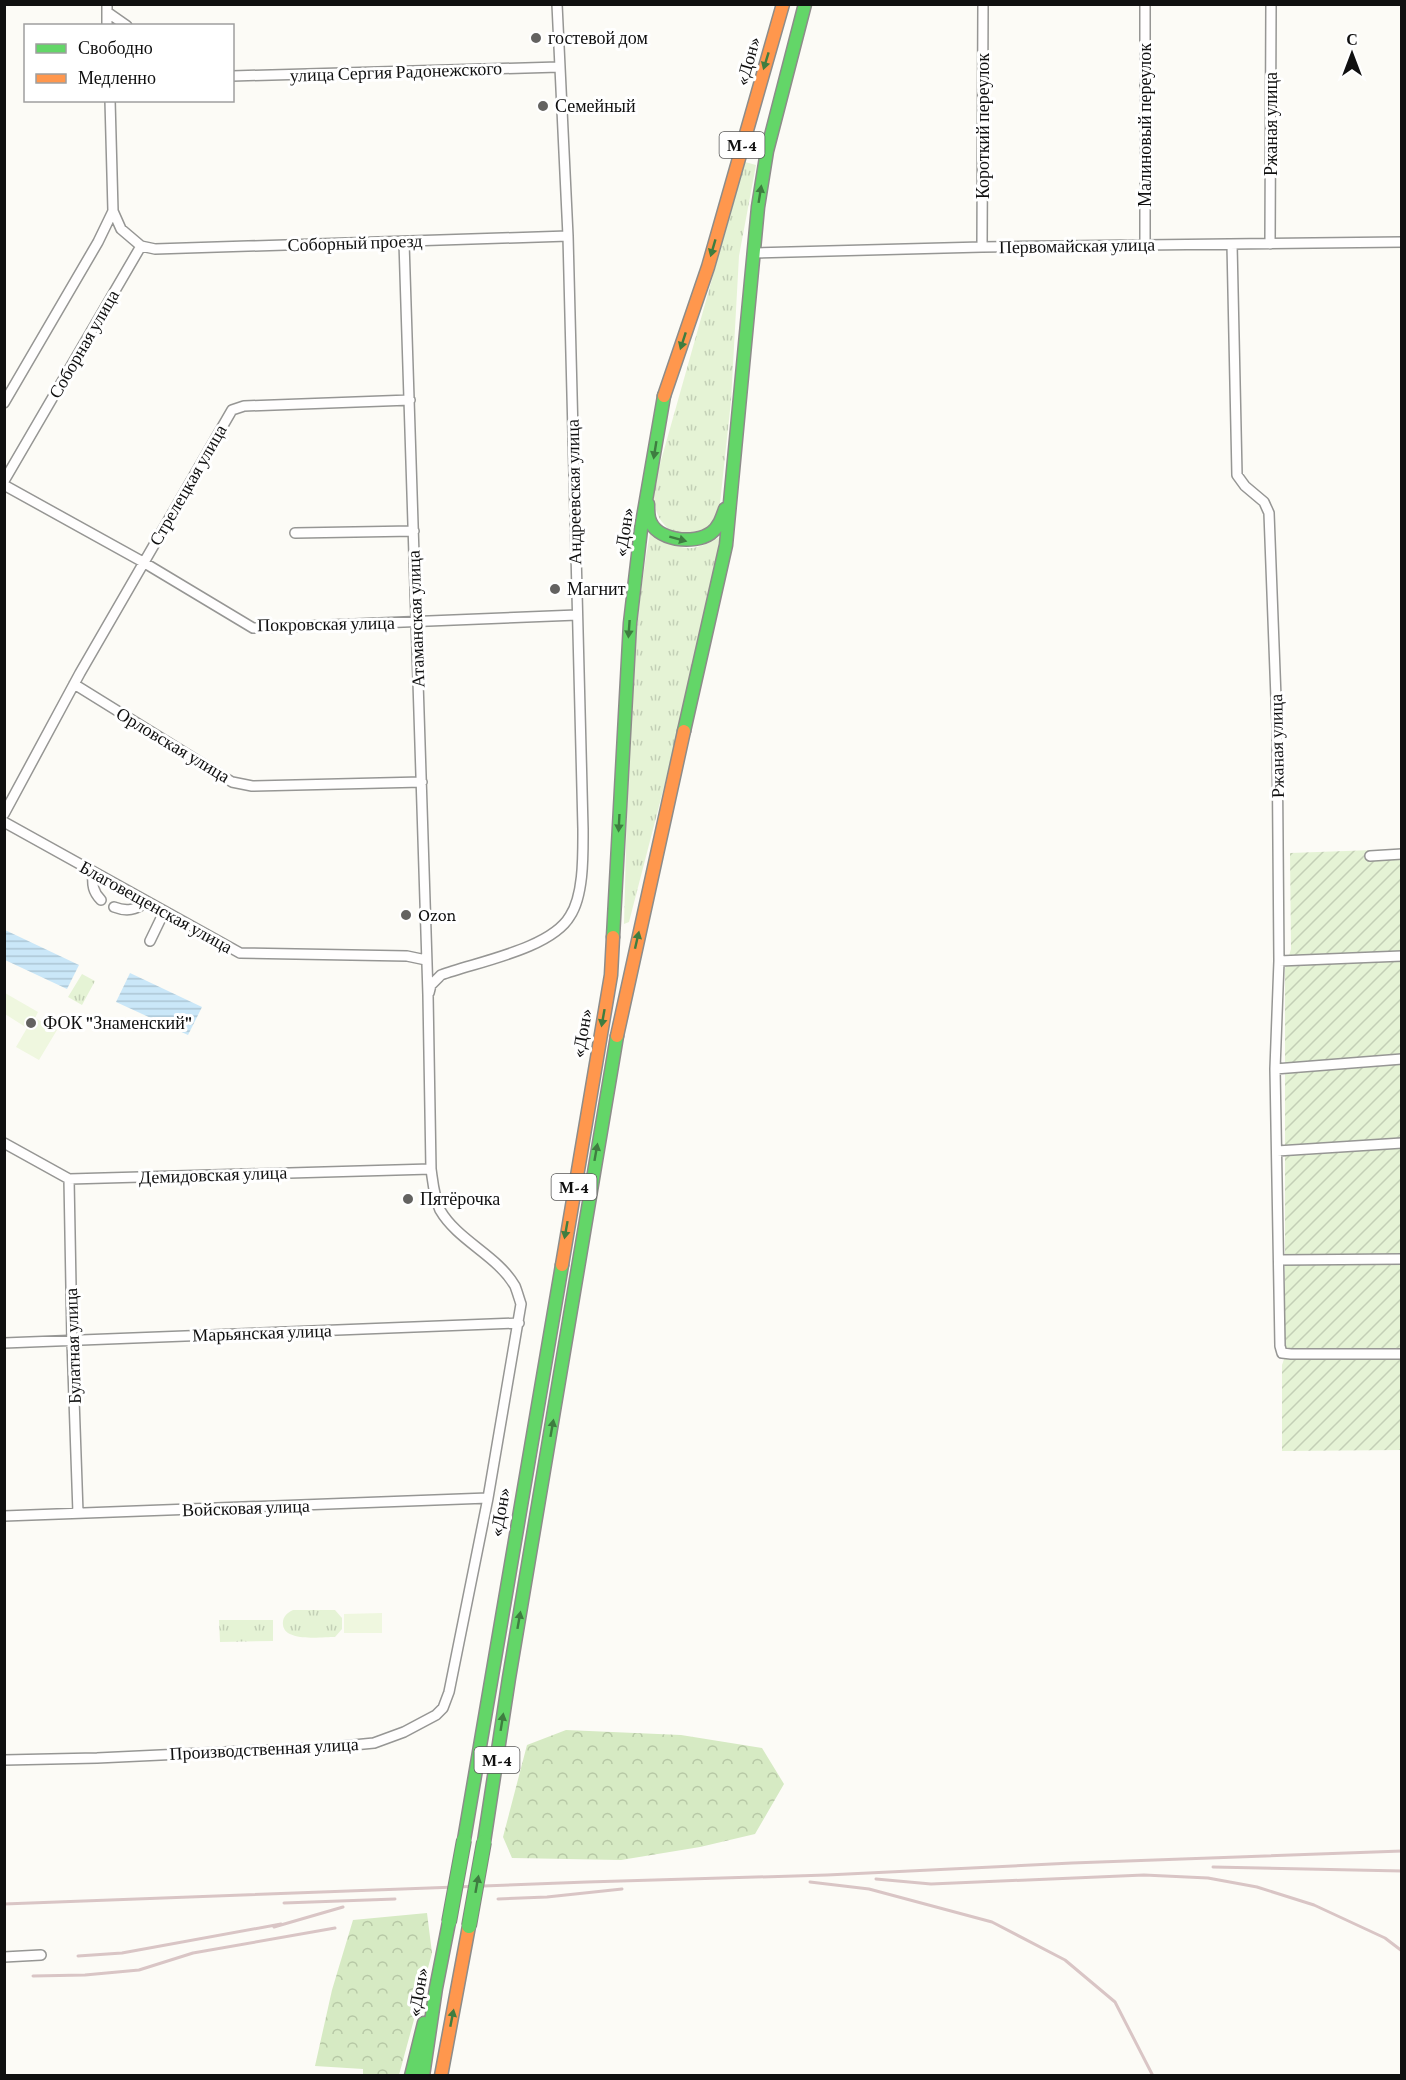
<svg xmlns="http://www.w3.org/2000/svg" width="1406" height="2080" viewBox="0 0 1406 2080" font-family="'Crimson Pro',serif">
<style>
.grass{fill:url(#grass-tufts)}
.forest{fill:url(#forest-crowns)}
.garden{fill:url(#garden-furrows)}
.pitch{fill:#eff7df}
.water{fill:url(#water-rules)}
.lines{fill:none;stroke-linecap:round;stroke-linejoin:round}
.street-casing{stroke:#969694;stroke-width:12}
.fast-casing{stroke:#8d8c8a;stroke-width:15}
.slow-casing{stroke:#8d8c8a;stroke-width:15}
.street{stroke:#fffefe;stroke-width:9}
.fast{stroke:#63d668;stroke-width:12}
.slow{stroke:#ff974d;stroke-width:12}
.rail{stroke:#d9c5c5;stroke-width:3}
.fast-bridge-casing{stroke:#848381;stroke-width:16;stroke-linecap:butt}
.fast-bridge{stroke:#63d668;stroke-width:14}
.oneway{fill:#3e7d40}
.poi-dot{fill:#636260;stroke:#fff;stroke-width:2}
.labels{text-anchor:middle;stroke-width:6;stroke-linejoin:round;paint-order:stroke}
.shield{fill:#fff;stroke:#585858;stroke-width:1.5}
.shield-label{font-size:16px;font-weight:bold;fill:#101010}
.poi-label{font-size:18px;fill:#101010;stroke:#fff;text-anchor:start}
.street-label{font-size:18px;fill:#101010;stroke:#fff}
</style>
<defs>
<pattern id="grass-tufts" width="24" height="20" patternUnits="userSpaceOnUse" patternTransform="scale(1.5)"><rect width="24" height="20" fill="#e5f3d5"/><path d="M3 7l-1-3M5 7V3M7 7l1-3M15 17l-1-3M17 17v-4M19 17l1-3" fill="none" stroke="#c3cfb6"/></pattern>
<pattern id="forest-crowns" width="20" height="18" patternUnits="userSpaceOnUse" patternTransform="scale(1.5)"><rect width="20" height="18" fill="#d6eac3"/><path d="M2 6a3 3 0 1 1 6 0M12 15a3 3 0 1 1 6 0" fill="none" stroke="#b7c8a6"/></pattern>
<pattern id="garden-furrows" width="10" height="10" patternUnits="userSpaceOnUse" patternTransform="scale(1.5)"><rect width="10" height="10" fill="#e5f3d5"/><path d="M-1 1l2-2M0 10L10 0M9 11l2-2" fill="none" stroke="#c3cfb6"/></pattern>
<pattern id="water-rules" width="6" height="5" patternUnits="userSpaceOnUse" patternTransform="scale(1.5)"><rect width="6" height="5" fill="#cae7f8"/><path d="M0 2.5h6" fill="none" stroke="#acc5d4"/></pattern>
</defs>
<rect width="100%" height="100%" fill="#fcfbf6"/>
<path class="grass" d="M745,162L756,165L739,256L731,401L720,503C714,532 701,531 675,534C656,520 655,511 653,489Z
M651,527C678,551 688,555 720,537L701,644L629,922L624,924C628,792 627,657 651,527Z
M82,974L95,981L82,1005L68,997Z
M293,1610H335L342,1618V1629L335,1637C321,1637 285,1642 283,1625C282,1617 287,1613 293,1610Z
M219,1620H273V1641L220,1642Z"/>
<path class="forest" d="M566,1730L681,1735L762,1748L784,1784L755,1834L700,1847L621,1860L512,1858L503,1837L527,1745Z
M427,1913L432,1953L399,2075H363V2069L315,2066L332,1990L353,1920Z"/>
<path class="garden" d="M1401,849V1450L1282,1451V1365L1285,1356V969L1291,949L1290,853Z"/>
<path class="pitch" d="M5,993L38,1012L35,1018L57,1030L39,1060L16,1047L27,1028L5,1014Z
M382,1613V1633H344V1614Z"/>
<path class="water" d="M5,930L79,965L67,989L5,960Z
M130,973L202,1007L188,1035L116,1002Z"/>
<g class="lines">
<g class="street-casing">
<path id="street" d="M107,4V26
M107,12L127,26
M232,76L559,67
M110,100L113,211L121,229L141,246L155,249L568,236
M1232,244L1237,475L1245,486L1264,502L1269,513L1277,725L1279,961L1275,1069L1280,1346L1282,1353L1291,1354H1402
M1270,244L1271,4
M1145,245V4
M982,247L983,4
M753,253L982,247L1402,242
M4,403L98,242L113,211
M4,481L141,246
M4,485L143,562L253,628L577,615
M295,533L414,531
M74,684L232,782L252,786L422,782
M4,814L80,673L232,410L244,406L410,400
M4,822L240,953L407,956L426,960
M1370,856L1402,854
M93,873C92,885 93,892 101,900
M114,907C127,912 135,910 147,902
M150,941L164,912
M1279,961L1402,956
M429,993L431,985L441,975C476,962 551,949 570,916C584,895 583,854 583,829L568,236L557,4
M1275,1069L1402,1059
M4,1143L69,1179L431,1169
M1277,1151L1402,1143
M69,1179L72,1341L78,1513
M1279,1260L1402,1259
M4,1343L519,1323
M4,1516L488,1498
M4,1760L97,1758L333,1747L374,1743L404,1732L436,1715L443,1708L449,1692L488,1498L521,1304C519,1298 517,1291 515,1286C497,1255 458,1241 440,1210C434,1197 433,1183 431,1169L428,995L404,242
M4,1957L41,1955"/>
</g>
<g class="fast-casing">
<path id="fast" d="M648,504C648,509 648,514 649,518C655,541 694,545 711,533C719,527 722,518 725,509
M684,731L726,545L758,207L767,151L805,4
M613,937L630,623L641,529L664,396
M464,1840L562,1265
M484,1842L509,1678L617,1036
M411,2076L424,2023
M423,2076L436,1988L449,1922"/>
</g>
<g class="slow-casing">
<path id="slow" d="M664,396L708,267L783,4
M617,1036L684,731
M562,1265L611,975L613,937
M441,2076L469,1926"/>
</g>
<use href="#street" class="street"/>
<use href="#fast" class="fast"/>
<use href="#slow" class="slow"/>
<path class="rail" d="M1213,1867L1402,1871
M876,1879L931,1884L1144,1875L1208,1878L1257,1887L1314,1905L1385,1938L1402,1951
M810,1882L869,1889L992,1922L1065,1960L1115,2002L1153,2076
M498,1899L547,1897L622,1889
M284,1903L395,1899
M4,1904L587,1882L827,1875L1072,1863L1402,1851
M274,1927L343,1907
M78,1956L122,1953L281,1924
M33,1976L85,1975L139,1970L193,1953L335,1928"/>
<g class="fast-bridge-casing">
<path id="fast-bridge" d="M449,1922L464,1840
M469,1926L484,1842"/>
</g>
<use href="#fast-bridge" class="fast-bridge"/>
</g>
<defs><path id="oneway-solid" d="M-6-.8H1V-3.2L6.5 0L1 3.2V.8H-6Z" transform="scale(1.5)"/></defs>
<g class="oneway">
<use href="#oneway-solid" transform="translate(766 61) rotate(107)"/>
<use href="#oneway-solid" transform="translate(760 194) rotate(-81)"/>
<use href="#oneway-solid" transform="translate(713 248) rotate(106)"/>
<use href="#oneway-solid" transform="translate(683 341) rotate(108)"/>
<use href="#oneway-solid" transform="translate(655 450) rotate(99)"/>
<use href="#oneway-solid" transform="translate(678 539) rotate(15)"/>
<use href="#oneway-solid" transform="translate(629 629) rotate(94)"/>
<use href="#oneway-solid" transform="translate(619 823) rotate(93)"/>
<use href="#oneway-solid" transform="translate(637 940) rotate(-77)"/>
<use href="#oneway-solid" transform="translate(603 1018) rotate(100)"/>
<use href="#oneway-solid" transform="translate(596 1152) rotate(-80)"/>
<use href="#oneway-solid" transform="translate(566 1230) rotate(100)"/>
<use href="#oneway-solid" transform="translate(552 1428) rotate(-80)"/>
<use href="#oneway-solid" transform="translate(519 1620) rotate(-80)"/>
<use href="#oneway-solid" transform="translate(502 1722) rotate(-81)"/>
<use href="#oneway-solid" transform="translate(477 1884) rotate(-80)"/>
<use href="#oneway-solid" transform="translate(452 2018) rotate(-79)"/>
</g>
<g class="poi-dot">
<circle cx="536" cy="38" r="6"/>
<circle cx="543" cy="106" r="6"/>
<circle cx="555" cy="589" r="6"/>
<circle cx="406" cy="915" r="6"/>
<circle cx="31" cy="1023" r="6"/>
<circle cx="408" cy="1199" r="6"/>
</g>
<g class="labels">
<g class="shield">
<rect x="719.5" y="132" width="45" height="26" rx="4.5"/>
<rect x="551.5" y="1174" width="45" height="26" rx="4.5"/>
<rect x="474.5" y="1747" width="45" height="26" rx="4.5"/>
</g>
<g class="shield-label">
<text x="742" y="151">М-4</text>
<text x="574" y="1193">М-4</text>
<text x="497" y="1766">М-4</text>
</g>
<g class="poi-label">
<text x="548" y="44">гостевой дом</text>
<text x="555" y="112">Семейный</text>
<text x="567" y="595">Магнит</text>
<text x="418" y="921">Ozon</text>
<text x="43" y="1029">ФОК "Знаменский"</text>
<text x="420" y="1205">Пятёрочка</text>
</g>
<g class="street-label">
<text transform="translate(748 61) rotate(-74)" y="6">«Дон»</text>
<text transform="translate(396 72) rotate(-2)" y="6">улица Сергия Радонежского</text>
<text transform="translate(1271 124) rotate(-90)" y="6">Ржаная улица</text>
<text transform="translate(1145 125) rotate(-90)" y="6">Малиновый переулок</text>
<text transform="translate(983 126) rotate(-90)" y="6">Короткий переулок</text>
<text transform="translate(355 243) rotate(-2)" y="6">Соборный проезд</text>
<text transform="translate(1077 246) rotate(-1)" y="6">Первомайская улица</text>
<text transform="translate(84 344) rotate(-60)" y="6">Соборная улица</text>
<text transform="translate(188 485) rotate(-60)" y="6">Стрелецкая улица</text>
<text transform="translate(574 492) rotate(-91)" y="6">Андреевская улица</text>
<text transform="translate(624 532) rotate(-81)" y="6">«Дон»</text>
<text transform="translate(416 619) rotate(-92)" y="6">Атаманская улица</text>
<text transform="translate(326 624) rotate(-1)" y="6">Покровская улица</text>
<text transform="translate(173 745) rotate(31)" y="6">Орловская улица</text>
<text transform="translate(1277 746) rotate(-91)" y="6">Ржаная улица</text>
<text transform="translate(156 907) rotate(29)" y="6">Благовещенская улица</text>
<text transform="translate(582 1033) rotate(-80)" y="6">«Дон»</text>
<text transform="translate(213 1175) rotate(-2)" y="6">Демидовская улица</text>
<text transform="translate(262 1333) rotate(-2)" y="6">Марьянская улица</text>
<text transform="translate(73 1346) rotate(-92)" y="6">Булатная улица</text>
<text transform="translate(246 1508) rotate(-2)" y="6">Войсковая улица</text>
<text transform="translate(500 1512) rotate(-80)" y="6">«Дон»</text>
<text transform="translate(264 1749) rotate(-3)" y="6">Производственная улица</text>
<text transform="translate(418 1992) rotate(-80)" y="6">«Дон»</text>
</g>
</g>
<rect width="1406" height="2080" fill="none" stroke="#101010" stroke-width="12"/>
<rect x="24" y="24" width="210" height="78" fill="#ffffff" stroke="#9f9f9f" stroke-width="1.5"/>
<rect x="36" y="44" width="30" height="9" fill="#63d668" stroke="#9f9f9f" stroke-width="1.5"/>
<text x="78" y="54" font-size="18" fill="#101010">Свободно</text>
<rect x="36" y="74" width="30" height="9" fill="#ff974d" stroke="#9f9f9f" stroke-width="1.5"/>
<text x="78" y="84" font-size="18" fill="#101010">Медленно</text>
<g transform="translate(1352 54)" stroke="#ffffff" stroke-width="4.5" paint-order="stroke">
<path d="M0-4.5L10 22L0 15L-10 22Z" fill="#101010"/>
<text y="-9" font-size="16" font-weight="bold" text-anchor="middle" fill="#101010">С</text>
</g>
</svg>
